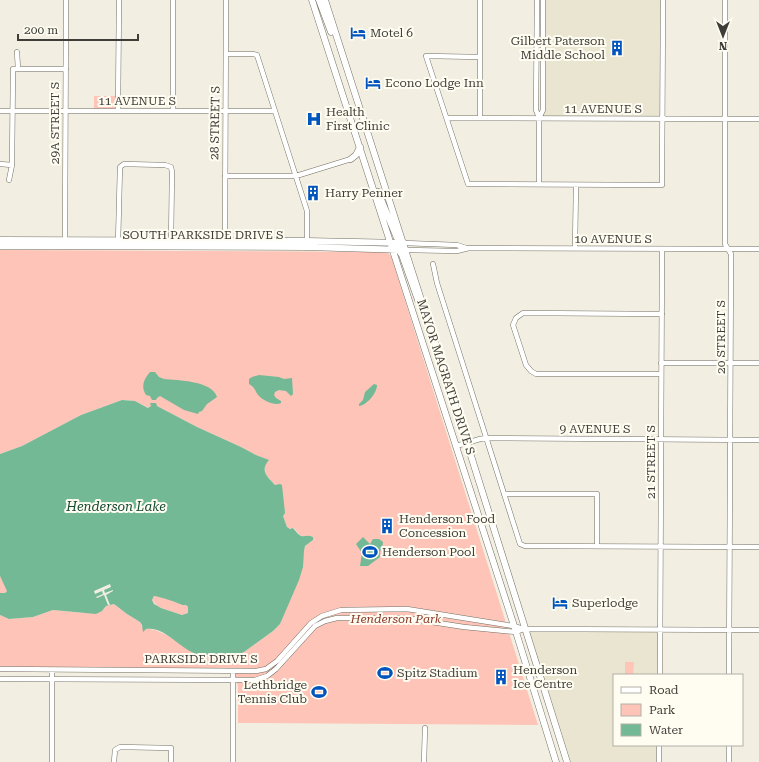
<svg xmlns="http://www.w3.org/2000/svg" width="759" height="762" viewBox="0 0 759 762" font-family="'Roboto Serif',serif">
<style>
.built{fill:#e9e5d0}
.green{fill:#fdc4b7}
.water{fill:#73b996;fill-rule:evenodd}
.pier{fill:#f2efe2}
.lines{fill:none;stroke-linecap:round;stroke-linejoin:round}
.minor-casing{stroke:#726f63;stroke-width:5.5}
.major-casing{stroke:#726f63;stroke-width:7}
.minor{stroke:#fff;stroke-width:4.5}
.major{stroke:#fff;stroke-width:6}
.labels{text-anchor:middle;stroke-width:4;stroke-linejoin:round;paint-order:stroke}
.poi-label{font-size:12px;fill:#3e3d38;stroke:#fffdf2;text-anchor:start}
.street-label{font-size:12px;fill:#3e3d38;stroke:#fffdf2}
.park-label{font-size:12px;font-style:italic;fill:#893626;stroke:#fffdf2}
.water-label{font-size:13px;font-style:italic;fill:#0f4731;stroke:#fffdf2}
</style>
<rect width="100%" height="100%" fill="#f2efe2"/>
<path class="built" d="M543,0H663V119L539,118L543,110Z
M524,629H660V675H614V745H659V762H567Z"/>
<path class="green" d="M94,96H119L118,111L94,110Z
M0,250L387,252L391,256L538,725L238,723V686L233,671L0,669V615L9,619L33,617L53,610L85,613L102,611L106,606L114,604L127,614L140,622L143,628L155,630L169,636L200,655L230,656L244,652L273,631L280,624L303,556L305,546L313,540V537C302,533 304,542 294,528L291,529L287,527L283,516L277,485H275C268,476 259,472 268,460L256,455L241,447L197,427L157,406H151L149,408L135,401L122,400L81,415L22,446L0,454Z
M0,576L7,589V591L5,593H0Z
M154,596C159,595 178,602 182,605H186L188,607V613L182,615L161,608L157,606L152,600Z
M625,662H634L633,675H625Z"/>
<path class="water" d="M150,372H155L159,377L164,379C177,380 213,381 217,397L207,404L202,411L199,412L198,414L184,410L160,396L157,398L156,400H152L150,396L146,395C141,387 143,380 150,372Z
M259,375L279,377L284,379L292,378L293,394L291,396L286,391L279,390L275,392L274,395L276,398L281,401V403C275,406 264,401 259,396C255,392 256,388 249,384V379L252,377Z
M374,384L377,385C377,393 367,405 359,406V404L363,400L365,392Z
M122,400L135,401L148,408L151,406L150,403H156L157,406L197,427L241,447L256,455L269,460C259,471 268,477 275,485L280,484L282,485L285,513L283,516L287,527L290,529L293,528C304,542 302,533 313,537V540L305,546L304,551L303,567L299,580L280,624L273,631L244,652L234,656L231,658C225,652 210,656 201,655C182,653 167,626 146,629L143,632L142,625L140,622L127,614L114,604L106,606L102,611L96,614L53,610L33,617L9,619L0,615V593H5L7,591L0,576V454L22,446L81,415ZM154,596C158,596 179,603 182,605H186L188,607V613L182,615L161,608L154,604L152,600Z
M363,537L370,544L373,539H379L383,542C383,548 379,549 380,557L368,566H360L362,553L356,544Z"/>
<path class="pier" d="M110,584L111,587L104,590L105,593L113,590V591L106,595L110,605H108L104,595L97,598L96,597L103,594L102,591L95,594L94,591Z"/>
<g class="lines">
<g class="minor-casing">
<path id="minor" d="M537,0L536,110L539,118V184
M725,0V244L731,254L729,675
M226,54H253L257,55L307,211V243
M480,57L426,56L468,184L662,185L663,0
M18,69H66
M0,111H274
M118,111L119,0
M173,111V0
M447,118L759,119
M480,118V0
M539,118L543,110V0
M0,164L12,165
M225,176H296L351,159
M9,180L12,165L13,69H18L17,52
M65,242L66,0
M118,243L120,167L124,164L165,165L171,167L172,172L171,243
M225,243L226,0
M404,243L457,245L466,248
M575,248L576,185
M406,250L457,251L469,248L759,249
M433,264L437,283L520,544L525,546L759,547
M661,363H759
M661,374H536L531,371L526,365L513,325L516,318L523,313L662,314
M456,446L480,439L486,438L759,440
M504,494H597V546
M0,669L256,671L266,669L277,661L311,623L322,616L341,610L407,609L513,626L524,629L759,630
M52,670V762
M660,675L662,249
M0,679L255,680L267,676L276,669L315,626L325,621L337,618H406L464,627L516,632L524,629
M729,745V762
M114,762L115,750L120,747L171,748V762
M233,762V671
M424,762L425,728
M659,762V745"/>
</g>
<g class="major-casing">
<path id="major" d="M312,0L516,632L556,762
M319,0L331,32
M325,0L467,443L567,762
M351,159L356,155L360,147
M378,192L397,238L402,246
M0,240L307,241L404,243
M0,246L307,247L406,250
M397,248L402,255L418,300"/>
</g>
<use href="#minor" class="minor"/>
<use href="#major" class="major"/>
</g>
<defs>
<g id="hotel-bare" transform="scale(1.2)"><path d="M-6-4.5h1.5V1H6V5H4.5V3h-9V5H-6ZM-4 0a1.8 1.8 0 1 1 3.6 0ZM.5 0V-2.5h3Q6-2.5 6 0Z" fill="#0054bd" stroke="#fffdf2" stroke-width="2.5" paint-order="stroke"/></g>
<g id="building-bare" transform="scale(1.2)"><path d="M-4-6H4V6H1V3H-1V6H-4ZM-2.5-4.3h1.7v1.8h-1.7ZM.8-4.3h1.7v1.8H.8ZM-2.5-1h1.7V.8h-1.7ZM.8-1h1.7V.8H.8Z" fill="#0054bd" stroke="#fffdf2" stroke-width="2.5" paint-order="stroke"/></g>
<g id="hospital-bare" transform="scale(1.2)"><path d="M-5-5h3v3.5h4V-5h3V5h-3V1.5h-4V5h-3Z" fill="#0054bd" stroke="#fffdf2" stroke-width="2.5" paint-order="stroke"/></g>
<g id="stadium-bare" transform="scale(1.2)"><path d="M0-5a6.5 5 0 1 0 0 10a6.5 5 0 1 0 0-10ZM-3.5-1.8h7v3.6h-7Z" fill="#0054bd" stroke="#fffdf2" stroke-width="2.5" paint-order="stroke"/></g>
</defs>
<g fill-rule="evenodd">
<use href="#hotel-bare" x="358" y="33"/>
<use href="#building-bare" x="617" y="48"/>
<use href="#hotel-bare" x="373" y="83"/>
<use href="#hospital-bare" x="314" y="119"/>
<use href="#building-bare" x="313" y="193"/>
<use href="#building-bare" x="387" y="526"/>
<use href="#stadium-bare" x="370" y="552"/>
<use href="#hotel-bare" x="560" y="603"/>
<use href="#stadium-bare" x="385" y="673"/>
<use href="#building-bare" x="501" y="677"/>
<use href="#stadium-bare" x="319" y="692"/>
</g>
<g class="labels">
<g class="poi-label">
<text x="370" y="37">Motel 6</text>
<text x="605" y="45" text-anchor="end">Gilbert Paterson<tspan x="605" dy="14">Middle School</tspan></text>
<text x="385" y="87">Econo Lodge Inn</text>
<text x="326" y="116">Health<tspan x="326" dy="14">First Clinic</tspan></text>
<text x="325" y="197">Harry Penner</text>
<text x="399" y="523">Henderson Food<tspan x="399" dy="14">Concession</tspan></text>
<text x="382" y="556">Henderson Pool</text>
<text x="572" y="607">Superlodge</text>
<text x="513" y="674">Henderson<tspan x="513" dy="14">Ice Centre</tspan></text>
<text x="397" y="677">Spitz Stadium</text>
<text x="307" y="689" text-anchor="end">Lethbridge<tspan x="307" dy="14">Tennis Club</tspan></text>
</g>
<g class="street-label">
<text x="137" y="105">11 AVENUE S</text>
<text x="603" y="113">11 AVENUE S</text>
<text transform="translate(55 123) rotate(-90)" y="4">29A STREET S</text>
<text transform="translate(215 123) rotate(-89)" y="4">28 STREET S</text>
<text x="203" y="239">SOUTH PARKSIDE DRIVE S</text>
<text x="613" y="243">10 AVENUE S</text>
<text transform="translate(721 337) rotate(-90)" y="4">20 STREET S</text>
<text transform="translate(446 377) rotate(72)" y="4">MAYOR MAGRATH DRIVE S</text>
<text x="595" y="433">9 AVENUE S</text>
<text transform="translate(651 462) rotate(-90)" y="4">21 STREET S</text>
<text x="201" y="663">PARKSIDE DRIVE S</text>
</g>
<g class="park-label">
<text x="396" y="623">Henderson Park</text>
</g>
<g class="water-label">
<text x="116" y="511">Henderson Lake</text>
</g>
</g>
<rect x="613" y="674" width="130" height="72" fill="#fffdf2" stroke="#b2b0a8"/>
<rect x="621" y="687" width="20" height="6" fill="#ffffff" stroke="#b2b0a8"/>
<text x="649" y="694" font-size="12" fill="#3e3d38">Road</text>
<rect x="621" y="704" width="20" height="12" fill="#fdc4b7" stroke="#b2b0a8"/>
<text x="649" y="714" font-size="12" fill="#3e3d38">Park</text>
<rect x="621" y="724" width="20" height="12" fill="#73b996" stroke="#b2b0a8"/>
<text x="649" y="734" font-size="12" fill="#3e3d38">Water</text>
<g transform="translate(723 36) rotate(180)" stroke="#fffdf2" stroke-width="3" paint-order="stroke">
<path d="M0-3L7 15L0 10L-7 15Z" fill="#3e3d38"/>
<text y="-6" font-size="11" font-weight="bold" text-anchor="middle" fill="#3e3d38">N</text>
</g>
<path d="M18 34v6h120v-6" fill="none" stroke="#3e3d38" stroke-width="2"/>
<text x="24" y="34" font-size="12" fill="#3e3d38" stroke="#fffdf2" stroke-width="3" paint-order="stroke">200 m</text>
</svg>
